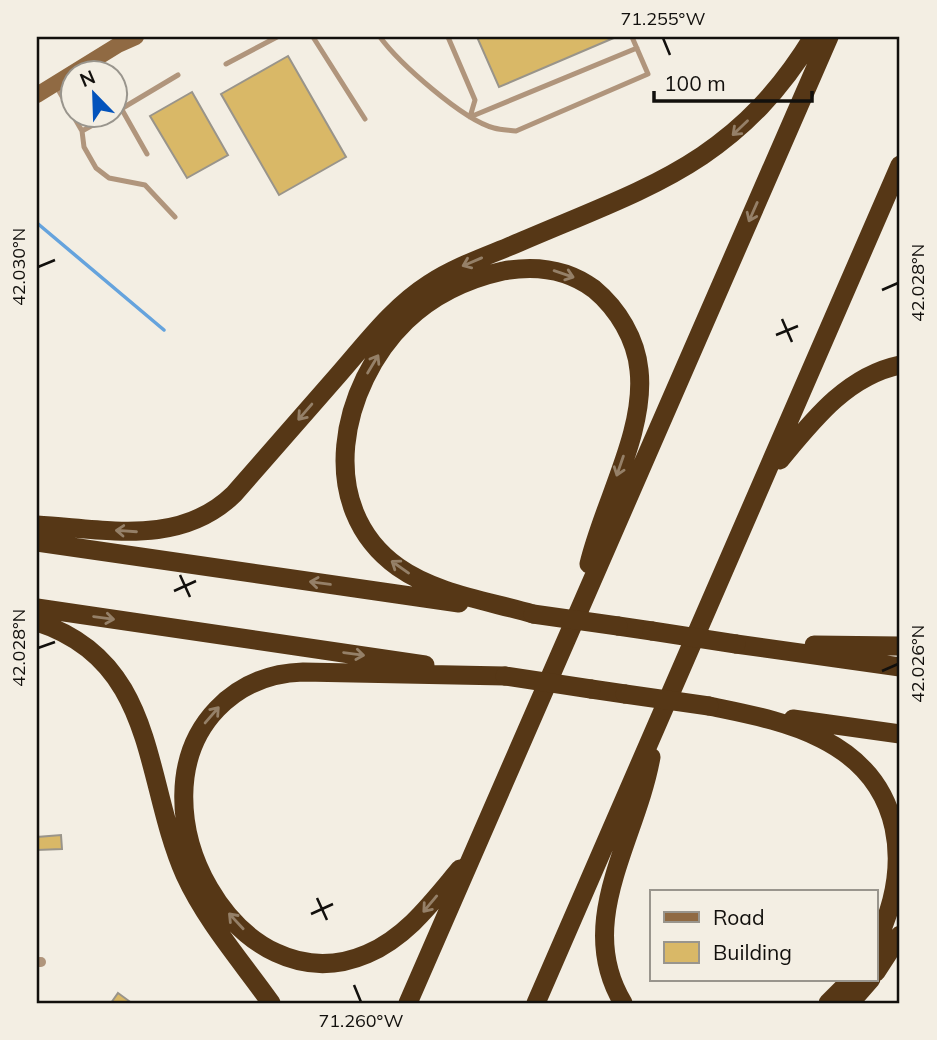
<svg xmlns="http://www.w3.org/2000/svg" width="937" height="1040" viewBox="0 0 937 1040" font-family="Mulish,sans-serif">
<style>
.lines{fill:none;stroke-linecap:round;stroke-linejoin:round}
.stream{stroke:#65a3dd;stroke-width:3.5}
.building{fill:#d9b867;stroke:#99948a;stroke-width:2}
.service{stroke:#b0957c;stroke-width:5}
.minor{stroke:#b0957c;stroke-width:10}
.secondary{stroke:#906a43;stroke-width:16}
.motorway{stroke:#563716;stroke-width:19}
.motorway-bridge{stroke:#563716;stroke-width:19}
.oneway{stroke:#958068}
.ticks{fill:none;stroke:#12100d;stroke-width:2.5}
.neatline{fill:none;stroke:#12100d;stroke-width:2.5}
.ticks-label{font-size:18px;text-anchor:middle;fill:#12100d}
</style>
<rect width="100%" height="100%" fill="#f3eee3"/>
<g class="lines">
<path class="stream" d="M37,223L164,330"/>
</g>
<path class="building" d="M477,37H616L499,87Z
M288,56L346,157L279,195L221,94Z
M192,92L228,155L187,178L150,116Z
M61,835L62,849L37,850V837Z
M118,993L129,1001L127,1003H111Z"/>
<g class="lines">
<path class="service" d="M313,37L365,119
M380,37C399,63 463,120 494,128C501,130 509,130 516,131L648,74L632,37
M448,37L475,100L470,117
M226,64L277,37
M56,86L82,131L109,116
M121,108L147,154
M116,112L178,75
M470,117L637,48
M82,131L84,147L96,168L109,178L145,185L175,217"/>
<path class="minor" d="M37,962H41"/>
<path class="secondary" d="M37,95L118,45L136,37"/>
<path class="motorway" d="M780,460C813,420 847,376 900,365
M37,525C106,529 180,547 234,494C269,454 304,414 339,374C367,342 393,307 429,284C456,266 490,255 520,242C648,187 736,163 813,37
M37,542L459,603
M37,608L425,665
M533,614C489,601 436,594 398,567C314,507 340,385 406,321C433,295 467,279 503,271C536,265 567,269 594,289C618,309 636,339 639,370C646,431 603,504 589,564
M37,622C158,661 143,780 185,875C206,921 242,962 271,1003
M618,626L652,631
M736,644L900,667
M814,645L900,646
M591,689L625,694
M709,706C747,714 787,721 822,739C905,781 913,866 876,943
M793,719L900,734
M460,869C433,901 407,937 367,954C237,1010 126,804 217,709C240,685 270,673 303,672L505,676
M876,972L900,935
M408,1003L829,37
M536,1003L900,165
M623,1003C574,922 636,841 651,757
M828,1003L852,979
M850,1003L871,979"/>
<path class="motorway-bridge" d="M533,614L618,626
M652,631L736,644
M505,676L591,689
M625,694L709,706"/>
</g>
<defs><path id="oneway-shaft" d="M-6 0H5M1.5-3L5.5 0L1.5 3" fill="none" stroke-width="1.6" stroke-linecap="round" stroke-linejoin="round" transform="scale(1.75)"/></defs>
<g class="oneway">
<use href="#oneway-shaft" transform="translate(740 128) rotate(136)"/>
<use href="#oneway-shaft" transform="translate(753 212) rotate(114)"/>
<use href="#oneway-shaft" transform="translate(472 262) rotate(157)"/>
<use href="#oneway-shaft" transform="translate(564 274) rotate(19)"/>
<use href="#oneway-shaft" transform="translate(373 364) rotate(-59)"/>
<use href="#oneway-shaft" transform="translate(305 412) rotate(131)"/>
<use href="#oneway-shaft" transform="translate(620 466) rotate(109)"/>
<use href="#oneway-shaft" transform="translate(126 531) rotate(-176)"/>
<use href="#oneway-shaft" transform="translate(400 567) rotate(-145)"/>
<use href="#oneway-shaft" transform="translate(320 583) rotate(-172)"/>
<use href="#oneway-shaft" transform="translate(104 618) rotate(8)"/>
<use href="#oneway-shaft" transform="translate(354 654) rotate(8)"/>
<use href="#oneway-shaft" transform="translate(212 715) rotate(-49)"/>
<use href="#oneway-shaft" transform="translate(430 904) rotate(130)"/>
<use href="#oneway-shaft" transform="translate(236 921) rotate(-133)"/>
</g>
<path class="ticks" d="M663,38L670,55M38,267L55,260M882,290L898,283M782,319L792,342M776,335L798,326M180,575L190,597M174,591L196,581M38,648L55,642M882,671L898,664M317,898L327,920M311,914L333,904M354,985L361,1002"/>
<rect width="937" height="1040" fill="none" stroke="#f3eee3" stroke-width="77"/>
<rect x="650" y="890" width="228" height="91" fill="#f3eee3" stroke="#99958d" stroke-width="2"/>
<rect x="664" y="912" width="35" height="10" fill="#906a43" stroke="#99958d" stroke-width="2"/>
<text x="713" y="925" font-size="21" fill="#12100d">Road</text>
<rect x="664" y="942" width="35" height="21" fill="#d9b867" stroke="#99958d" stroke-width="2"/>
<text x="713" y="960" font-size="21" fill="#12100d">Building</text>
<g transform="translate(94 94) rotate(337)"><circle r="33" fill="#f3eee3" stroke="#99958d" stroke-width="2"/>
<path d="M0-5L12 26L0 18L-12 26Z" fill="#0353bc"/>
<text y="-10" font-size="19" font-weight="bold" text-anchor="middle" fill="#12100d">N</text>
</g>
<path d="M654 91v10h158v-10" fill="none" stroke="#12100d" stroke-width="3.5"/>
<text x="664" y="91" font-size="21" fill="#12100d" stroke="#f3eee3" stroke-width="5" paint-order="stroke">100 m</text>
<rect x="38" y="38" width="860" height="964" class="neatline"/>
<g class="ticks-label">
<text x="663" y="25">71.255°W</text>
<text transform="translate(19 267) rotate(-90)" y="6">42.030°N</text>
<text transform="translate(918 283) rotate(-90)" y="6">42.028°N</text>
<text transform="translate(19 648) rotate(-90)" y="6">42.028°N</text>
<text transform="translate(918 664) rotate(-90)" y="6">42.026°N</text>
<text x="361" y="1027">71.260°W</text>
</g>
</svg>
